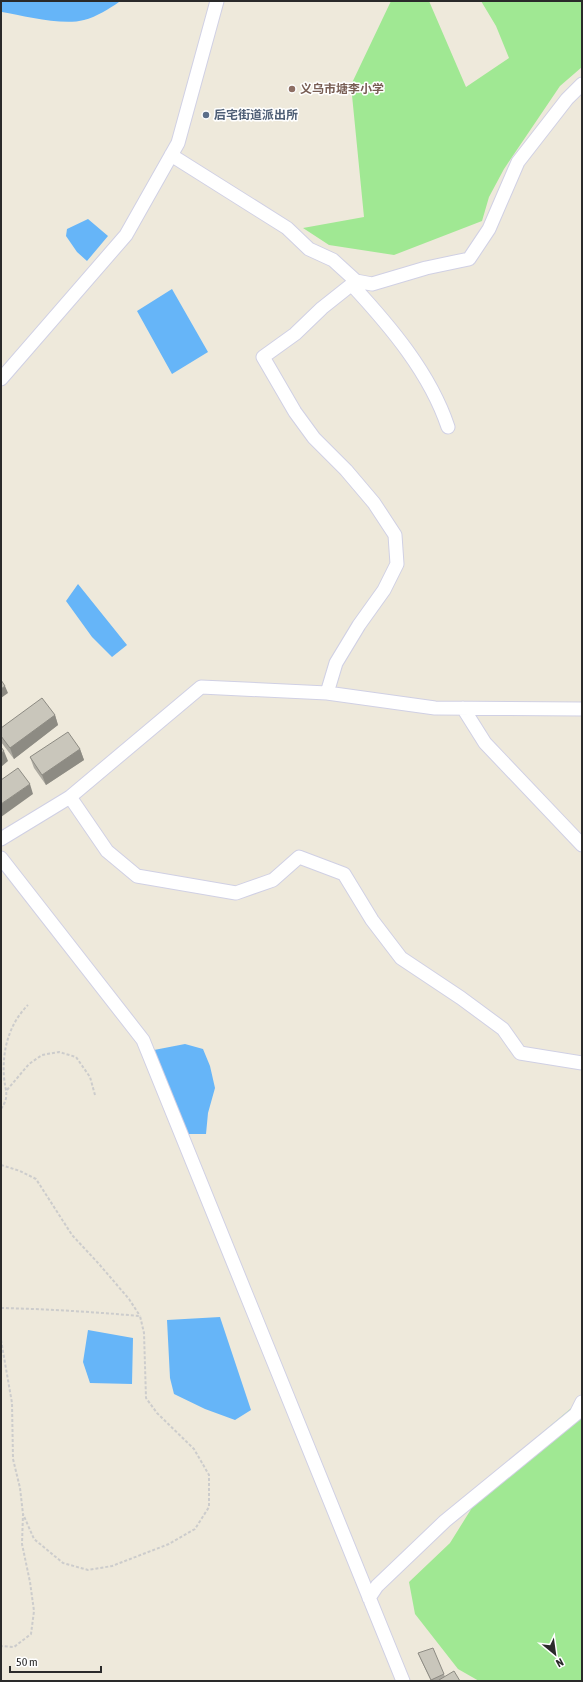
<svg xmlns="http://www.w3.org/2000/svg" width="583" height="1682" viewBox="0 0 583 1682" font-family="'Asap Condensed','Noto Sans SC',sans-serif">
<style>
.green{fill:#a0e893}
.water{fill:#66b5f8}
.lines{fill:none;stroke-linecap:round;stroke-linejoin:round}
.minor-casing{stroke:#d0d0e4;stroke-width:15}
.path{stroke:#ccc;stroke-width:2;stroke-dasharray:3 2;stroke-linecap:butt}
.minor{stroke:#fff;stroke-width:13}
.wall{fill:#adaaa1}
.shaded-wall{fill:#8d8b83}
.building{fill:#c9c6bb;stroke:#8d8b83}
.education-dot{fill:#8d6e63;stroke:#fff;stroke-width:1.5}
.service-dot{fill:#5c6f8a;stroke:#fff;stroke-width:1.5}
.labels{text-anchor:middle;stroke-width:3;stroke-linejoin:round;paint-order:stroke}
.education-label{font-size:12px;font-weight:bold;fill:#785e54;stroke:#fff;text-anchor:start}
.service-label{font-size:12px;font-weight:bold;fill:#4e5e75;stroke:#fff;text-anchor:start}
</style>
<rect width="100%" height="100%" fill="#eee9db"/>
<path class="green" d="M391,1H429L466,87L509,58L496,26L481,1H582V67L560,86L504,169L489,197L482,221L394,255L329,245L303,228L364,217L351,85Z
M582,1399V1681H479L458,1669L415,1614L409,1582L450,1543L493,1474Z"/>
<path class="water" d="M2,1H119V2C109,9 96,17 84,20C63,26 24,16 2,12Z
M88,219L108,236L87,261L77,252L66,236L67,229Z
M172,289L208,352L172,374L137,311Z
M78,584L127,645L112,657L92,637L66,601Z
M185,1044L203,1049L210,1066L215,1088L208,1113L206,1134H186L154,1050Z
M220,1317L251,1410L235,1420L205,1409L174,1394L170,1378L167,1320Z
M88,1330L133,1338L132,1384L90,1383L83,1362Z"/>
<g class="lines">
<g class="minor-casing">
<path id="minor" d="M171,155L287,228L309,249L333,260L356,281L322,308L295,334L263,357L295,412L314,438L346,470L374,503L395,535L397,564L384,590L359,625L336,663L327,693L435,708L582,709
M356,281L372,284L426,268L469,259L489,229L518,162L567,99L582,84
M352,285C390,326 430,373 448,427
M1,379L126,235L178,143L217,1
M327,693L201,687L70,797L107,851L137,876L236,893L273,880L299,857L344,874L372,920L401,958L461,998L503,1029L520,1053L582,1063
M463,708L485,743L582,845
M1,839L70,797
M1,858L143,1040L403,1681
M369,1598L377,1586L445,1521L576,1414L582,1402"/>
</g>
<path class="path" d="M7,1090L29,1064L42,1055L59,1052L76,1057L90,1077L95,1095
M1,1109C10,1096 5,1091 4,1077C2,1050 9,1024 28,1005
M1,1165L20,1171L36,1179L72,1235L99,1264L129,1299L140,1316
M1,1308C47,1309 94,1312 140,1316L144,1333L146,1398L157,1413L194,1449L209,1475V1507L195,1529L169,1544L112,1566L88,1570L63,1563L34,1539L23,1514
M1,1340L12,1403L13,1459L20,1488L23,1514L22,1544L30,1582L34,1611L31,1634L14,1647L1,1646"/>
<use href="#minor" class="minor"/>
</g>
<path class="wall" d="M55,715L58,725L14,759L1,742V728Z
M80,749L84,760L46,785L34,768L30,757Z
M418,1653L444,1674L445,1677L460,1681H431L421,1660Z"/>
<path class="shaded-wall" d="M5,686L8,693L1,698V689Z
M55,715L58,725L14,759L10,748Z
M80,749L84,760L46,785L42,775Z
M4,751L8,761L1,767V753Z
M30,784L33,794L1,817V804Z"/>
<path class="building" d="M1,680L5,686L1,689Z
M42,698L55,715L10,748L1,736V728Z
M68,732L80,749L42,775L30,757Z
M1,747L4,751L1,753Z
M18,768L30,784L1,804V780Z
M433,1648L444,1674L431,1680L418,1653Z
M454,1671L460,1681H440L439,1680Z"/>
<circle class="education-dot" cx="292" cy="89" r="4"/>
<circle class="service-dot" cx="206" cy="115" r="4"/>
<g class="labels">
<g class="education-label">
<text x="300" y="93">义乌市塘李小学</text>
</g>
<g class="service-label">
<text x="214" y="119">后宅街道派出所</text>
</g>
</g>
<rect width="583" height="1682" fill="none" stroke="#2a2a2a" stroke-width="4"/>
<g transform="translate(555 1654) rotate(151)" stroke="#ffffff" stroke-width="3" paint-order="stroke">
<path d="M0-3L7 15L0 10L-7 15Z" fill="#2a2a2a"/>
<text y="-6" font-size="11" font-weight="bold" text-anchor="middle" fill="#2a2a2a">N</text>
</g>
<path d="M10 1666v6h91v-6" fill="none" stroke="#2a2a2a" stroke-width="2"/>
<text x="16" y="1666" font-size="12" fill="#2a2a2a" stroke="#ffffff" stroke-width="3" paint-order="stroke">50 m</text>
</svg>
